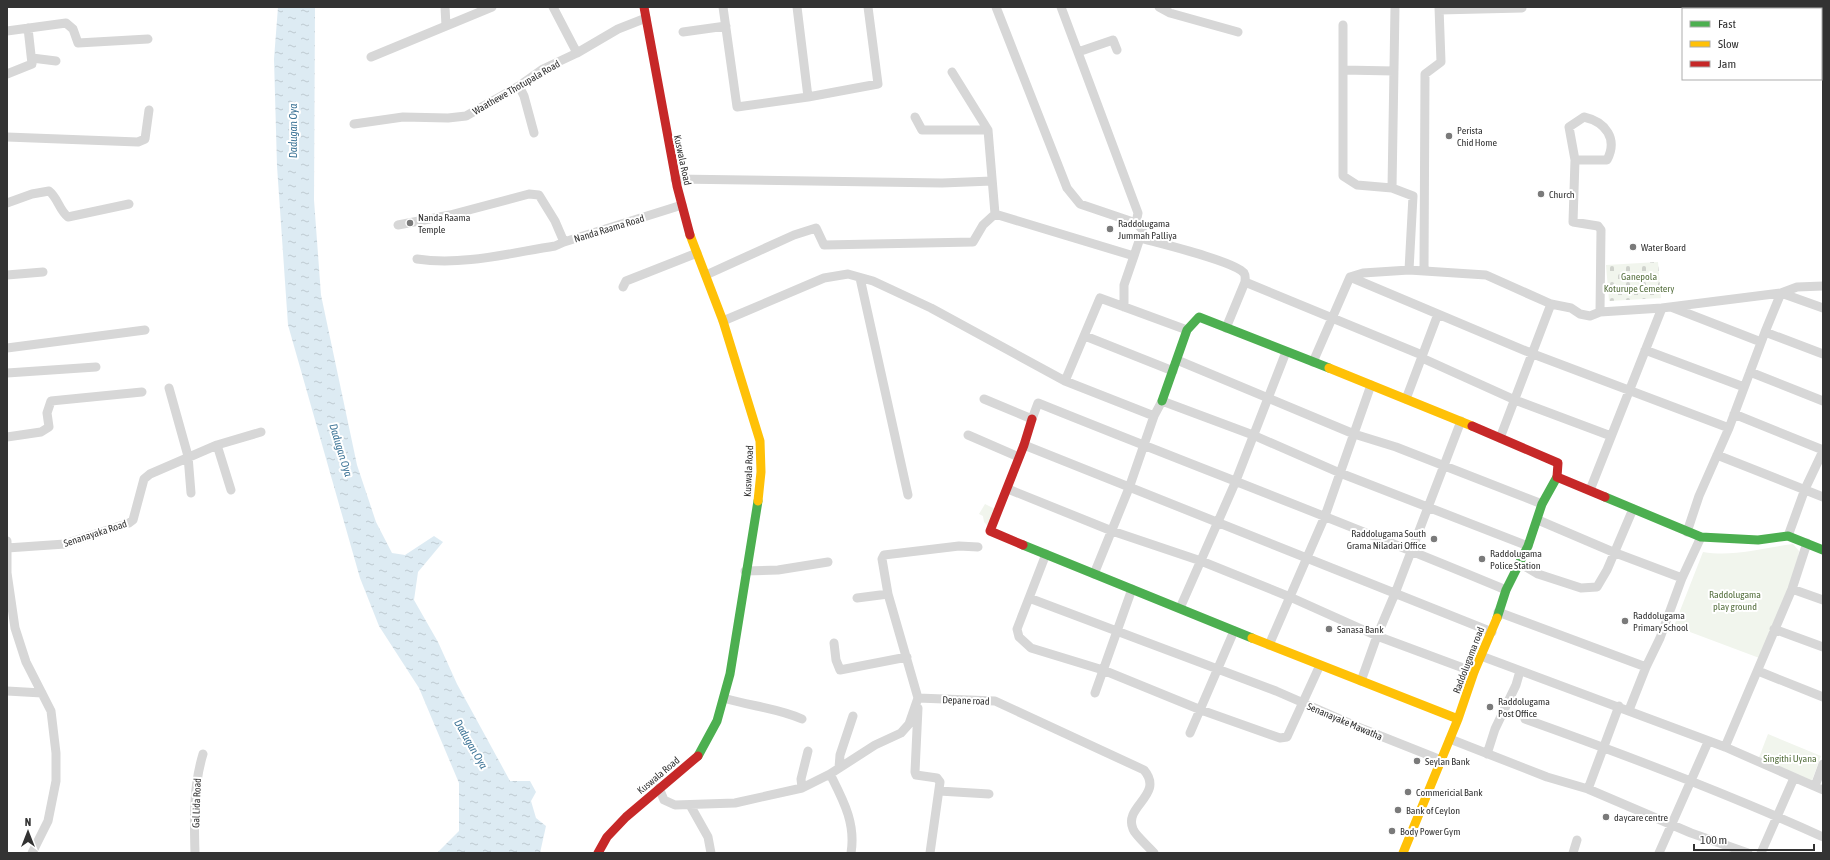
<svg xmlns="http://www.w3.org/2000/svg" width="1830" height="860" viewBox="0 0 1830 860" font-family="'Asap Condensed',sans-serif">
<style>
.green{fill:#f1f5ed}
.cemetery{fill:url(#cemetery-stones)}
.water{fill:url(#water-ripples)}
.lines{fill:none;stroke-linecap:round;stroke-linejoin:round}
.street{stroke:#d7d7d7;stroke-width:9}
.fast{stroke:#4caf50;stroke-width:9}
.slow{stroke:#ffc107;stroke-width:9}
.jam{stroke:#c62828;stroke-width:9}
.poi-dot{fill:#7a7a7a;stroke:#fff;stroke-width:1.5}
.labels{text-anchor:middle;stroke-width:4;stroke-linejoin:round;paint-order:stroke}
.street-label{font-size:10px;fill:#333;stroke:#fff}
.poi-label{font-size:10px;fill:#333;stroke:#fff;text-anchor:start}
.park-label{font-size:10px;fill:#56703f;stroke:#fff}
.water-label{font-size:11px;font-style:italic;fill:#3f7597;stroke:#fff}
</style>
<defs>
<pattern id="cemetery-stones" width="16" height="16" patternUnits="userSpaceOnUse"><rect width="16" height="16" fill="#f1f5ed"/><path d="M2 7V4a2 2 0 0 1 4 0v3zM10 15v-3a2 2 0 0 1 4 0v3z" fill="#cfd2cc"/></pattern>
<pattern id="water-ripples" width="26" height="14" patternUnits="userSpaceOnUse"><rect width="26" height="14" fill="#ddebf3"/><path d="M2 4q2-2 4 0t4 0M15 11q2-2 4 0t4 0" fill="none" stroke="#becad1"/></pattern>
</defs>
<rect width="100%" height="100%" fill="#fff"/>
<path class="green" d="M985,504L997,510L990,528L984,522L983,516L979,514Z
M1793,544L1799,551L1796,569L1762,659L1674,626L1703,552C1734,557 1762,548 1793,544Z
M1768,734L1821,756L1811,783L1758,760Z"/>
<path class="cemetery" d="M1658,262L1661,298L1609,301L1606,265Z"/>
<path class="water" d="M278,7H315L314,200L321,295L357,465L376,522L392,553L405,555L434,536L443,542L418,572L414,600L438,642L457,684L510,781H530L536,792L531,801L536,818L546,826L540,853H437L459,831V783L419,688L379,626L360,578L288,325L277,166L274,59Z"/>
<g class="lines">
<path class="street" d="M445,7L446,26
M553,7L577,53
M723,7L737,107L808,97L797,7
M996,7L1067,188L1080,204L1136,223L1142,229L1144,239
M1061,7L1138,213L1136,223
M1159,7L1170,13L1238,32
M1395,7L1392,188L1413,196L1409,270
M1439,10L1522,8
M1343,25V176L1357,185L1392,188
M7,31L66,23L73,29L78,43L148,39
M683,32L726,26
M1078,52L1113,40L1117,50
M371,57L492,7
M32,58L56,61
M1343,70L1394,71
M952,72L988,130L995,214L1134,256L1140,238C1158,243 1234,261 1244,273C1246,276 1245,279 1245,282L1226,328
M7,74L32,64L28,28
M519,86L524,96L534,133
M808,97L878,84L868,7
M915,117L922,130H988
M354,124L403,117L448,118L466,116L519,86L543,69L577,53L618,29L646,18
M7,137L138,142L145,139L149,110
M1575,160H1607C1618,139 1606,122 1584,117L1569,127L1575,160L1573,222L1598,226L1601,230L1600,312
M675,179L942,183L992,181
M7,203L32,194L49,191C58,198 59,210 68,217L129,204
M398,225L450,215L529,194L539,195L555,221L564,242L682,205
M417,259C462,266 510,253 555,246L564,242
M1424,270L1425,74L1441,62L1439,7
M7,275L43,272
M706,275L794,235L816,228L824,245L973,242L983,225L995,214
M1350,277L1363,273L1409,270L1486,275L1551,304L1571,308L1580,314L1590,316L1600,312L1662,308
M860,278L908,495
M1245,282L1422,355
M623,287L626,281L697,253
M1124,307V285L1134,256
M1671,307L1761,342
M723,321L824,278L848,274L873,281L931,308L1065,381L1154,416
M1765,332L1823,354
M1085,336L1173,371
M7,348L145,330
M1645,350L1744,387
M1422,358L1515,400L1611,436
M1177,360L1354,434L1396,447L1542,504
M1313,362L1350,277L1533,354L1729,428L1765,332L1781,293L1797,287L1823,286
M1750,372L1823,401
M7,373L96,367
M1065,381L1100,298L1187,330
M169,388L188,456L191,493
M984,399L1032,419L1038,403C1194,466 1351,525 1506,590
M1406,399L1438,314
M1734,414L1823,450
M968,435L1019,457
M7,437L41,432L49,427L47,413L51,401L142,392
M1500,438L1551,304
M217,445L231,490
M1024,445L1492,632
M1717,455L1823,497
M1008,489L1112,531L1201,561L1290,597L1377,636L1474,672
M1590,490L1662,308L1781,293L1823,308
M1538,520L1613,552L1682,578
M1687,532L1699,496L1729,428
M1788,536L1805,489L1823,451
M7,541V573L15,628L26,662L51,711L56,753V781L48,821L32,853
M978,547L959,546L884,555L882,559L888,594L918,698L995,701L1144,770C1165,795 1123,806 1133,829C1135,835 1149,847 1154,853
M7,548L65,544L129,523L133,520L144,479L150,474L217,445L261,432
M1046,554L1029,598L1276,691L1363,729L1441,760
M1519,563L1538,574L1581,588L1597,587L1607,570L1633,509
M745,571L778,570L828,562
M1094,574L1129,488L1154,416L1162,401L1253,435L1340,473L1528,546
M1792,589L1823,600
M857,598L888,594
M1029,598L1017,629L1019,637L1031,648L1103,670L1201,710L1280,738L1287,737L1320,665
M1180,608L1235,483L1286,352
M1498,612L1646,667
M1774,629L1823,647
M834,643L836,660L840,670L907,657
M1269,645L1325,516L1371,385
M1481,656L1725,747L1823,790
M1758,671L1823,697
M1361,681L1377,636L1396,591L1461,421
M7,691L42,693
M1095,693L1132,589
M724,698C749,706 778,708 802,719
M918,708L915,772L916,775L937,778L940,782L930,853
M1629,710L1646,667L1660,638L1682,578L1701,537
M1525,719C1626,755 1726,793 1823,837
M1190,733L1234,631
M1450,739L1547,777L1588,789L1691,833L1748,853
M1725,747L1792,589L1807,543
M1487,754L1495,729L1516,685L1520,671
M839,768L840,755L853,716
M1815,786L1823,764
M659,788L664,800L675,805L735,803L802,788L830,774
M802,788L801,779L808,751
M1588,789L1619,706
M939,791L989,794
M690,805L708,837L711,853
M195,853C194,819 193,787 203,754
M851,853C856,823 843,800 830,774L875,745L901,733L909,724L918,698
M1573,853L1577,840
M1659,853L1708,742
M1761,853L1794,778"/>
<path class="fast" d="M1162,401L1187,330L1199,317L1329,368
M1605,497L1701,537L1758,540L1788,536L1823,550
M1023,545L1252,638
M1497,618L1506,590L1528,546L1542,504L1557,477
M698,756L717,721L730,674L758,501"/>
<path class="slow" d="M690,235L723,321L760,441L761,472L758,501
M1329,368L1472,426
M1252,638L1458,719
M1403,853L1458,719L1474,672L1497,618"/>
<path class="jam" d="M644,7L677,186L690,235
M1472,426L1558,463L1557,477L1605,497
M1023,545L990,531L1024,445L1032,419
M598,853L607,837L626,817L698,756"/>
</g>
<g class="poi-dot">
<circle cx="1449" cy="136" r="4"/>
<circle cx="1541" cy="194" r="4"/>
<circle cx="410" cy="223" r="4"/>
<circle cx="1110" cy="229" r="4"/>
<circle cx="1633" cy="247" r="4"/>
<circle cx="1434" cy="539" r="4"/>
<circle cx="1482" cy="559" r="4"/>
<circle cx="1625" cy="621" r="4"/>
<circle cx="1329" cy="629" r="4"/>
<circle cx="1490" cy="707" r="4"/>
<circle cx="1417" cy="761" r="4"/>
<circle cx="1408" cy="792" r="4"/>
<circle cx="1398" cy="810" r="4"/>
<circle cx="1606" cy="817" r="4"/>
<circle cx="1392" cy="831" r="4"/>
</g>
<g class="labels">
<g class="street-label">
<text transform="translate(516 87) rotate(-30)" y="4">Waathewe Thotupala Road</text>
<text transform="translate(683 160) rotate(78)" y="4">Kuswala Road</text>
<text transform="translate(609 228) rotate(-17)" y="4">Nanda Raama Road</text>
<text transform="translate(748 471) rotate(-87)" y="4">Kuswala Road</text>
<text transform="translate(95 533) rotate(-18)" y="4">Senanayaka Road</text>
<text transform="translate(1468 660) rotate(-69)" y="4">Raddolugama road</text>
<text transform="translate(966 700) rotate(2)" y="4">Depane road</text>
<text transform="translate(1345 721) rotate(23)" y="4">Senanayake Mawatha</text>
<text transform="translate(658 775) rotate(-40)" y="4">Kuswala Road</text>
<text transform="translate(196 803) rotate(-88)" y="4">Gal Lida Road</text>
</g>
<g class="poi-label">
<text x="1457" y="134">Perista<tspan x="1457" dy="12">Chid Home</tspan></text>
<text x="1549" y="198">Church</text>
<text x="418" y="221">Nanda Raama<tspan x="418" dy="12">Temple</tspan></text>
<text x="1118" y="227">Raddolugama<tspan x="1118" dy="12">Jummah Palliya</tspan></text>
<text x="1641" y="251">Water Board</text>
<text x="1426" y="537" text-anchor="end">Raddolugama South<tspan x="1426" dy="12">Grama Niladari Office</tspan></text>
<text x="1490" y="557">Raddolugama<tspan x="1490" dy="12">Police Station</tspan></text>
<text x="1633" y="619">Raddolugama<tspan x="1633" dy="12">Primary School</tspan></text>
<text x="1337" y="633">Sanasa Bank</text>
<text x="1498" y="705">Raddolugama<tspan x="1498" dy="12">Post Office</tspan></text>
<text x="1425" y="765">Seylan Bank</text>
<text x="1416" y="796">Commericial Bank</text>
<text x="1406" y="814">Bank of Ceylon</text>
<text x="1614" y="821">daycare centre</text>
<text x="1400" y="835">Body Power Gym</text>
</g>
<g class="park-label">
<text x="1639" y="280">Ganepola<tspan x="1639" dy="12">Koturupe Cemetery</tspan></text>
<text x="1735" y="598">Raddolugama<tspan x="1735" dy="12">play ground</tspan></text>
<text x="1790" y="762">Singithi Uyana</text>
</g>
<g class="water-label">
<text transform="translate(293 131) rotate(-90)" y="4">Dadugan Oya</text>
<text transform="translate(341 450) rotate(73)" y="4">Dadugan Oya</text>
<text transform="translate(471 744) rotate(60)" y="4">Dadugan Oya</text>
</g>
</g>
<rect width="1830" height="860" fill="none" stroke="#333333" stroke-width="16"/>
<rect x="1682" y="8" width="140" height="72" fill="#ffffff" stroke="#adadad"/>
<rect x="1690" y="21" width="20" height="6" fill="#4caf50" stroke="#adadad"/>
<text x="1718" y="28" font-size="12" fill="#333333">Fast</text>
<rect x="1690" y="41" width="20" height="6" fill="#ffc107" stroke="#adadad"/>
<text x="1718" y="48" font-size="12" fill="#333333">Slow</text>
<rect x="1690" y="61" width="20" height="6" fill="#c62828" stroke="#adadad"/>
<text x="1718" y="68" font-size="12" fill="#333333">Jam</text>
<g transform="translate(28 832)" stroke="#ffffff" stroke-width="3" paint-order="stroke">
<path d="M0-3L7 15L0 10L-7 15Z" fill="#333333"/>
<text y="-6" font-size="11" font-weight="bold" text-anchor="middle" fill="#333333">N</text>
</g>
<path d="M1694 844v6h120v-6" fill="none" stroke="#333333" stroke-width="2"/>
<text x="1700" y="844" font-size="12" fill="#333333" stroke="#ffffff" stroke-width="3" paint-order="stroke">100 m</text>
</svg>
